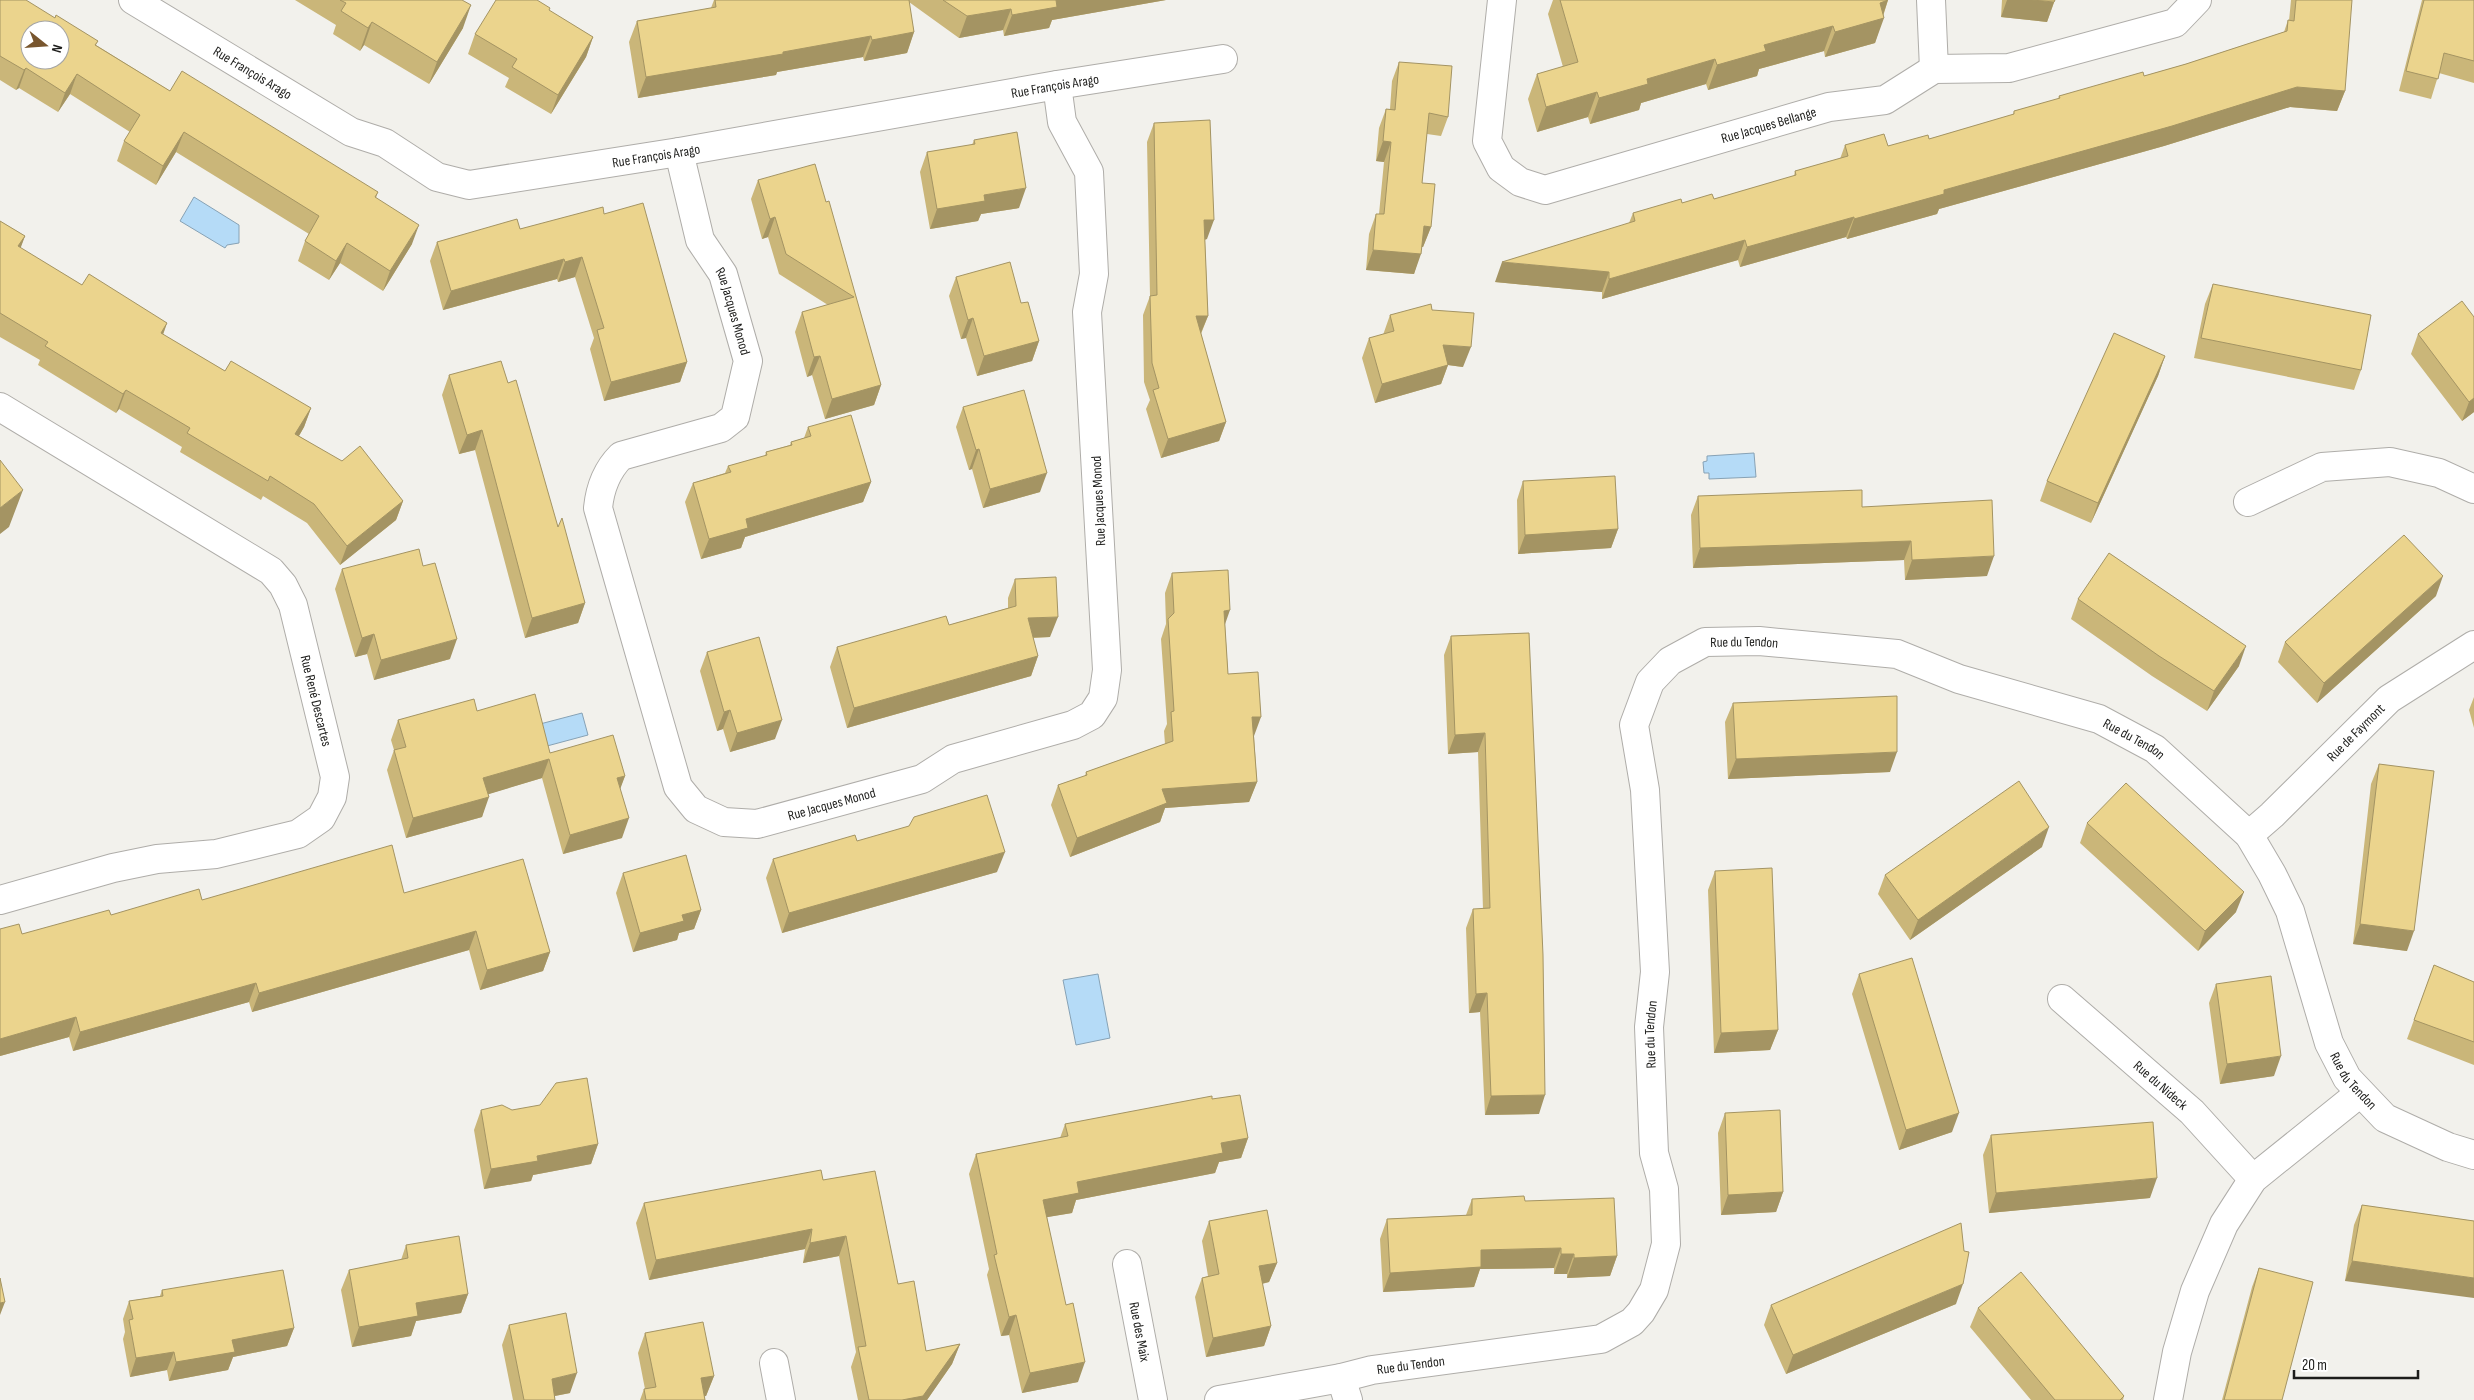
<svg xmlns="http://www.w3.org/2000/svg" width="2474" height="1400" viewBox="0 0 2474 1400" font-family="'Sofia Sans Condensed',sans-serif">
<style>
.water{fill:#b5dbf7;stroke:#87a2b5}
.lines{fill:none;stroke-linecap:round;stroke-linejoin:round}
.street-casing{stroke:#afada9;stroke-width:30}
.street{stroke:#fff;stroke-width:28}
.wall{fill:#cab679}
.shaded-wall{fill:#a49463}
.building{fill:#ebd48d;stroke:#a49463;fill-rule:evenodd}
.labels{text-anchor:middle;stroke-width:4;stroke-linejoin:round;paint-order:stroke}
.street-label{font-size:14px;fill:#1d1d1b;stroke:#fff}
</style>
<rect width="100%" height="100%" fill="#f2f1ec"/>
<path class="water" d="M194,197L239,225V243L227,245L225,248L180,221Z
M1754,453L1756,477L1709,479V473H1704L1703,462L1707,461V456Z
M582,713L588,735L547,746L540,724Z
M1098,974L1110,1038L1076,1045L1063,980Z"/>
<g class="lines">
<g class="street-casing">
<g id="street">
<path id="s1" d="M133,0L351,132L385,143L437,177L469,185L679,152L1057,85L1223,59"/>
<path id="s2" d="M1502,0L1487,141L1501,168L1520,182L1545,190L1829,107L1885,100L1934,69L2009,68L2175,23L2197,0"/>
<path d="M1931,0L1934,69"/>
<path id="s3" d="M679,152L700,240L723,274L748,361L735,417L721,428L621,456C606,471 600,488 598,508L678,787L696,809L724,822L757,824L922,779L953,759L1073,725L1092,715L1103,698L1107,670L1087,312L1094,274L1089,172L1062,122L1057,85"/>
<path id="s4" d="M0,407L271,571L283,585L293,605L335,777L332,797L321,818L298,834L216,854L157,859L113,868L0,900"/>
<path d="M2248,502L2322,467L2390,462L2439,473L2474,489"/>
<path id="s5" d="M2249,835L2272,815L2389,699L2474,645"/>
<path id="s6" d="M2062,999L2192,1112L2253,1179"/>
<path id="s7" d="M1127,1264L1153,1400"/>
<path d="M774,1363L781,1400"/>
<path d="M1341,1378L1348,1400"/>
<path id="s8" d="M1219,1400L1341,1378L1372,1370L1601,1339L1632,1322L1641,1312L1654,1290L1666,1244L1664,1189L1654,1153L1649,1027L1655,972L1645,790L1634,725L1650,682L1670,661L1705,642L1759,641L1897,654L1959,679L2099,719L2155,749L2249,835L2272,874L2290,911L2329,1043L2347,1078L2385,1118L2448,1147L2474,1155"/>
<path d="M2168,1400L2177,1352L2195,1291L2224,1224L2253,1179L2360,1093"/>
</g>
</g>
<use href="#street" class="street"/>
</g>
<path class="wall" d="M0,0L55,18L98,41L96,45L170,91L378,192L376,198L412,244L383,291L340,263L329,280L298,261L305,241L309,234L176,152L156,185L117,161L124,141L130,132L70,94L58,112L19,88L16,90L0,80Z
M295,0H462L463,28L429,84L364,45L360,51L333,34L336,25Z
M714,0H1166L1052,20L1049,28L1004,36L1003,30L959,38L909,2L914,32L907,53L864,61L863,57L777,72L776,75L638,98L629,42L637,21L711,8Z
M1553,0H1888L1875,43L1825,57L1824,51L1759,69L1757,76L1708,90L1706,84L1641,103L1639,110L1590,124L1588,117L1537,132L1528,99L1537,74L1563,67L1548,14Z
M2002,0H2055L2047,22L2001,17Z
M2291,0H2296L2345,91L2337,111L2290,107L2164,146L1939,209L1937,214L1847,239L1846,237L1740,267L1738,260L1602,299V292L1495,282L1629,223L1633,213L1682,203L1714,199L1794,176L1795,171L1840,159L1845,145L1888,146L1929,139L2013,115L2014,111L2058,99L2059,96L2144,76L2186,64L2284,32L2288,20L2289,21Z
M2422,0H2474V83L2439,73L2431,99L2399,91Z
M549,11L593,37L586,57L551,114L505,87L509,78L468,54L475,34Z
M1399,62L1448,117L1441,136L1427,134L1422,183L1431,227L1423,247H1422L1414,274L1366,270L1369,234L1376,214H1379L1384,162L1376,161L1379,128L1386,109H1390L1392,81Z
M1154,123L1207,239L1205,240L1208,316L1201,334L1226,422L1219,441L1161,458L1146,409L1150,400L1144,382L1143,315L1150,296L1147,142Z
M974,140L1019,208L981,214L978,221L930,229L920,172L927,152L972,145Z
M758,180L826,202L881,385L874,405L825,419L812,375L807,377L795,332L802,312L828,305L779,274L768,237L762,239L751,199Z
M604,214L687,362L680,382L604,401L590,349L594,338L575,277L558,282L557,279L443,310L430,261L437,242L520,229Z
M0,221L25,236L20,248L82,285L167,323L163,335L225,371L311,408L304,427L299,436L403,501L396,520L340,565L307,523L263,496L261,500L180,452L182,447L119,409L116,413L38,365L40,360L0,337Z
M956,277L1039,341L1032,361L977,376L966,338L961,339L949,296Z
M2213,284L2361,370L2354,390L2194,358L2205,304Z
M1432,310L1463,367L1448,365L1441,384L1375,403L1362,358L1369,338L1383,335L1390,315Z
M2474,317V412L2462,421L2411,354L2418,334Z
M2165,356L2158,376L2091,523L2040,501L2047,481Z
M449,375L508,383L558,527L585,603L578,623L525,638L475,450L459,454L442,395Z
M963,407L1040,492L983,508L972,469L969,470L956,427Z
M808,427L871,482L863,502L745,537L741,548L701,559L685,502L693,483L725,473L728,466L765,456L766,452L790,445L791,442L804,438Z
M1523,481L1618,529L1611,548L1518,554L1517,500Z
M1698,496L1862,507L1987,576L1905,580L1904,560L1693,568L1691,515Z
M342,569L450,659L374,680L367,654L355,657L335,589Z
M1172,573L1225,625L1228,674L1254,736L1257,782L1249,802L1165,808L1160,822L1070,857L1051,805L1058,785L1085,776L1086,772L1165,744L1164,731L1167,724L1161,639L1166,624L1165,593Z
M1015,579L1050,637L1033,638L1038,656L1031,676L847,728L830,667L837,647L949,625L1008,608V598Z
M2436,596L2317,703L2278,662L2285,642Z
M2078,599L2239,666L2207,711L2152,676L2071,619Z
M1529,633L1539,1114L1485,1115L1480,1012L1469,1013L1466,928L1473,909H1483L1478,752L1448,754L1444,655L1451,636Z
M707,652L775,739L730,752L723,729L717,731L700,671Z
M2474,697V728L2469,710Z
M1733,703L1890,772L1728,779L1725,722Z
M477,711L550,753L625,776L620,788L622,838L563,854L542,778L488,794L482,817L406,838L387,770L394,750L391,740L398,720Z
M2379,764L2407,951L2353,944L2371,784Z
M2087,823L2236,912L2198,951L2080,843Z
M857,841L997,872L782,933L766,878L773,859Z
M2042,847L1910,940L1878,894L1885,875Z
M1715,871L1778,1030L1770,1050L1714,1053L1708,890Z
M623,873L701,910L694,929L679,933L677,940L633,952L616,893Z
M404,893L550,952L543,971L480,990L469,950L252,1012L249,1002L73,1051L69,1037L0,1056V929L22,934L111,915L202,900Z
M2434,965L2474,982V1065L2407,1039Z
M1859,974L1952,1132L1899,1150L1852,994Z
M2216,984L2274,1076L2220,1084L2209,1003Z
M1212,1099L1248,1138L1241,1158L1219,1162L1215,1173L1076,1200L1072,1213L1047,1217L1078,1382L1022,1393L1009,1335L1001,1336L987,1275L989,1269L969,1174L976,1154L1060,1138L1065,1124Z
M481,1110H512L598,1144L591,1164L533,1175L531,1181L484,1189L474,1130Z
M1725,1113L1783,1192L1776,1212L1721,1215L1718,1133Z
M1991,1135L2150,1198L1989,1213L1983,1155Z
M823,1180L898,1284L926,1351L960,1344L952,1364L927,1400H858L851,1367L856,1352L839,1256L803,1263L805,1249L649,1280L636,1223L644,1203Z
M1472,1199L1525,1201L1617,1256L1610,1276L1567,1278V1274H1554V1268L1480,1269L1474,1287L1383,1292L1380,1239L1387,1219L1466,1215Z
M2362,1205L2474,1221L2345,1281L2354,1225Z
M1209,1221L1277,1263L1269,1282L1262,1284L1271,1326L1264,1346L1206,1357L1195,1297L1202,1278L1208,1276L1202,1241Z
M406,1245L468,1294L461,1313L416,1321L411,1336L352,1347L341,1290L349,1270L401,1260Z
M2259,1268L2282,1400H2222L2252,1287Z
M162,1290L294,1328L287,1346L233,1357L228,1370L169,1381L167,1370L130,1377L123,1339L125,1332L123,1319L129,1301L160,1296Z
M1956,1304L1786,1374L1764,1325L1771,1305Z
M1978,1308L2124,1396L2123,1400H2031L1970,1327Z
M509,1325L570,1393L555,1396V1400H513L502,1345Z
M645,1333L714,1376L706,1396H704L705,1400H640L644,1389H645L638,1353Z"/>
<path class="shaded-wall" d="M1056,0H1166L1052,20L1049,28L1004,36L1012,15Z
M1888,0L1882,18H1884L1875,43L1825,57L1835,32L1880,3Z
M2007,0H2032L2054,2L2047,22L2001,17Z
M471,5L463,28L429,84L437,62Z
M1011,9L1003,30L959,38L967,16Z
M372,22L364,45L360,51L368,28Z
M1833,26L1824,51L1759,69L1757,76L1708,90L1717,65L1764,45Z
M914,32L907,53L864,61L872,40Z
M871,36L863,57L777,72L776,75L638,98L646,77Z
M593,37L586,57L551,114L558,95Z
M1715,59L1706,84L1641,103L1639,110L1590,124L1599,98L1647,79Z
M26,68L19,88L16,90L24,70Z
M77,74L70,94L58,112L65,93Z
M2297,87L2345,91L2337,111L2290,107L2164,146L1939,209L1937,214L1847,239L1854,219L1944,190Z
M1597,92L1588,117L1537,132L1546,107Z
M184,132L176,152L156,185L163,166Z
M1383,141L1391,142L1384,162L1376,161Z
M1026,188L1019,208L981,214L978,221L930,229L937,209L984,195Z
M775,217L768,237L762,239L770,219Z
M1854,217L1846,237L1740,267L1747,247Z
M1204,220H1214L1207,239L1197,240Z
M419,225L412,244L383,291L390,271Z
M1424,226L1431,227L1423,247L1416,246Z
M25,236L18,255V246Z
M1745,240L1738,260L1602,299L1609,279Z
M347,243L340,263L329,280L336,261Z
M1373,250L1421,254L1414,274L1366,270Z
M582,257L575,277L558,282L565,262Z
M564,259L557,279L443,310L451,291Z
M1502,262L1609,272L1602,292L1495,282Z
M1196,316H1208L1200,335Z
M973,318L966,338L961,339L968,320Z
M167,323L160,342L161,333Z
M1039,341L1032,361L977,376L984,356Z
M1443,345L1471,347L1463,367L1448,365L1441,384L1375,403L1382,384Z
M820,356L812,375L807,377L814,357Z
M2165,356L2158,376L2091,523L2098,503Z
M687,362L680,382L604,401L611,382Z
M881,385L874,405L825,419L832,399Z
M126,390L119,409L116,413L123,394Z
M2474,398V412L2462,421L2469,402Z
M311,408L304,427L289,453L295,434Z
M1226,422L1219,441L1161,458L1168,439Z
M482,430L475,450L459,454L467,435Z
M979,449L972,469L969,470L976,450Z
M1047,473L1040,492L983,508L990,489Z
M871,482L863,502L745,537L741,548L701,559L709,539L746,519Z
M23,490L9,527L0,534V508Z
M403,501L396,520L340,565L347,546Z
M1618,529L1611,548L1518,554L1525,535Z
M1911,541L1904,560L1693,568L1700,548Z
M1994,556L1987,576L1905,580L1912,560Z
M2443,576L2436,596L2317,703L2324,683Z
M585,603L578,623L525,638L532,618Z
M1230,610L1223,630L1224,611Z
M1058,617L1050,637L1020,638L1028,618Z
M374,634L367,654L355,657L362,638Z
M457,639L450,659L374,680L381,660Z
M2246,646L2239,666L2207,711L2214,691Z
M1038,656L1031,676L847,728L854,708Z
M730,710L723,729L717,731L724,712Z
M1252,717H1261L1254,736L1245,737Z
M782,720L775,739L730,752L737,733Z
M1485,733L1478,752L1448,754L1455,735Z
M1897,752L1890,772L1728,779L1736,759Z
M549,759L542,778L476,798L483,778Z
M625,776L618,795L617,778Z
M1257,782L1249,802L1165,808L1160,822L1070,857L1077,838L1162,789Z
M489,797L482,817L406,838L413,818Z
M629,818L622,838L563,854L570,835Z
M2049,827L2042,847L1910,940L1918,920Z
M1005,852L997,872L782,933L789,913Z
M2244,892L2236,912L2198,951L2205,931Z
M701,910L694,929L679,933L677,940L633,952L640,933L682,915Z
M2360,924L2414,931L2407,951L2353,944Z
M476,931L469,950L252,1012L259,993Z
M550,952L543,971L480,990L487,970Z
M256,983L249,1002L73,1051L80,1032Z
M1487,993L1480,1012L1469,1013L1476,994Z
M76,1017L69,1037L0,1056V1039Z
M1778,1030L1770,1050L1714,1053L1721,1033Z
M2281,1056L2274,1076L2220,1084L2227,1064Z
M1545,1095L1539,1114L1485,1115L1491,1096Z
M1959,1113L1952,1132L1899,1150L1906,1130Z
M1248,1138L1241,1158L1219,1162L1215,1173L1076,1200L1072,1213L1036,1219L1043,1200L1077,1182L1221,1143Z
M598,1144L591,1164L533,1175L531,1181L484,1189L491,1169L537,1156Z
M2157,1178L2150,1198L1989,1213L1996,1193Z
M1783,1192L1776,1212L1721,1215L1728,1195Z
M812,1229L805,1249L649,1280L656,1260Z
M846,1236L839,1256L803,1263L810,1243Z
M1561,1248L1554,1268L1480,1269L1474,1287L1383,1292L1390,1273L1481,1250Z
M1561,1254H1574L1567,1274H1554Z
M1617,1256L1610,1276L1567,1278L1574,1258Z
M2352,1261L2474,1278V1298L2345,1281Z
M1277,1263L1269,1282L1252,1286L1259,1266Z
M1963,1284L1956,1304L1786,1374L1793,1355Z
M468,1294L461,1313L416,1321L411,1336L352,1347L359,1327L416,1303Z
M5,1302L0,1315V1303Z
M1016,1315L1009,1335L1001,1336L1009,1317Z
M1271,1326L1264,1346L1206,1357L1213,1338Z
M294,1328L287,1346L233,1357L228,1370L169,1381L176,1362L232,1340Z
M960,1344L952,1364L927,1400H902Z
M174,1352L167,1370L130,1377L136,1358Z
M1085,1362L1078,1382L1022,1393L1030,1373Z
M577,1373L570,1393L544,1398L552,1379Z
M714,1376L706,1396L694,1398L701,1378Z"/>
<path class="building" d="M0,0H26L55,18L56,15L98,41L95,45L170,91L182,71L378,192L375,197L419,225L390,271L347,243L336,261L305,241L319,216L184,132L163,166L124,141L140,115L77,74L65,93L26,68L24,70L0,56ZM30,30H60V60H30Z
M340,0H462L471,5L437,62L372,22L368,28L341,11L346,3Z
M496,0H537L550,8L549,10L593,37L558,95L512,67L517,59L475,34Z
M715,0H909L914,32L872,40L871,36L783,52V54L646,77L637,21L716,7Z
M943,0H1056L1057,7L1012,15L1011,9L967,16Z
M1560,0H1888L1880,3L1884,18L1835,32L1833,26L1764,45L1766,51L1717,65L1715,59L1647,79L1648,84L1599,98L1597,92L1546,107L1537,74L1578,62Z
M2032,0H2055L2054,2Z
M2296,0H2352L2345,91L2297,87L2172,126L1944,190V194L1854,219V217L1747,247L1745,240L1609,279V272L1502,262L1635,221L1633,213L1681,199L1682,203L1712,194L1714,199L1796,175L1795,171L1848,156L1845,145L1884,134L1888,146L1928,135L1929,139L2014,114V111L2060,98L2059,96L2143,72L2144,76L2186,64L2287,31L2288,20L2294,21Z
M2424,0H2474V61L2444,53L2438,79L2406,71Z
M1399,62L1452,66L1448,117L1429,113L1422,183L1435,184L1431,227L1424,226L1421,254L1373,250L1376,214H1384L1391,142L1383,141L1386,109L1395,110Z
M1210,120L1214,220H1204L1208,316H1196L1226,422L1168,439L1153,390L1159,388L1152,363L1150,296L1157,295L1154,123Z
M1017,132L1026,188L984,195L985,201L937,209L927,152L975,144L974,140Z
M815,164L826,202L829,201L881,385L832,399L820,356L814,357L802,312L854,297L786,254L775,217L770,219L758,180Z
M643,203L687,362L611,382L597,330L604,328L582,257L565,262L564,259L451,291L437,242L517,219L520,229L603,207L604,214Z
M0,221L25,236L18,246L82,285L89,274L167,323L161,333L225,371L231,361L311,408L295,434L342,461L360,446L403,501L347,546L314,504L270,476L268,481L187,433L190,428L126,390L123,394L45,346L48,342L0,313Z
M1010,262L1021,303L1028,302L1039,341L984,356L973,318L968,320L956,277Z
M2213,284L2371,315L2361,370L2201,338Z
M2462,301L2474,317V398L2469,402L2418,334Z
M1431,304L1432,310L1474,313L1471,347L1443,345L1448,365L1382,384L1369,338L1394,331L1390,315Z
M2114,333L2165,356L2098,503L2047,481Z
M501,361L508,383L516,380L558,527L562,518L585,603L532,618L482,430L467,435L449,375Z
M1024,390L1047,473L990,489L979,449L976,450L963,407Z
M851,415L871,482L746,519L748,528L709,539L693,483L731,472L728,466L767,455L766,452L792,445L791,442L811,436L808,427Z
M0,460L23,490L0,508Z
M1615,476L1618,529L1525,535L1523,481Z
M1862,490V507L1992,500L1994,556L1912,560L1911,541L1700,548L1698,496Z
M2404,535L2443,576L2324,683L2285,642Z
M419,549L423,566L435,563L457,639L381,660L374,634L362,638L342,569Z
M2109,553L2246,646L2214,691L2159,656L2078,599Z
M1228,570L1230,610L1224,611L1228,674L1258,672L1261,717H1252L1257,782L1162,789L1167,803L1077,838L1058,785L1087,775L1086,772L1173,741L1171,712L1174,711L1168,619L1174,613L1172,573Z
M1056,577L1058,617L1028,618L1038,656L854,708L837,647L946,616L949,625L1016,606L1015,579Z
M1529,633L1543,955L1545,1095L1491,1096L1487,993L1476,994L1473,909L1490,908L1485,733L1455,735L1451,636Z
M759,637L782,720L737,733L730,710L724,712L707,652Z
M535,694L550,753L613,735L625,776L617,778L629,818L570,835L549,759L483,778L489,797L413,818L394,750L406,747L398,720L474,699L477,711Z
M1897,696V752L1736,759L1733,703Z
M2379,764L2434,771L2414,931L2360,924Z
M2019,781L2049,827L1918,920L1885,875Z
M2126,783L2244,892L2205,931L2087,823Z
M987,795L1005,852L789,913L773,859L855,835L857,841L909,826L914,817Z
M392,845L404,893L523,859L550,952L487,970L476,931L259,993L256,983L80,1032L76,1017L0,1039V929L19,924L22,934L109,910L111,915L199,889L202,900Z
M686,855L701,910L682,915L684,921L640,933L623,873Z
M1772,868L1778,1030L1721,1033L1715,871Z
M1912,958L1959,1113L1906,1130L1859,974Z
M2434,965L2474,982V1042L2414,1020Z
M2271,976L2281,1056L2227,1064L2216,984Z
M587,1078L598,1144L537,1156L538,1161L491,1169L481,1110L502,1105L512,1110L540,1105L556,1083Z
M1240,1095L1248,1138L1221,1143L1223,1153L1077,1182L1079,1193L1043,1200L1066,1305L1073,1303L1085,1362L1030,1373L1016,1315L1009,1317L994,1255L997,1254L976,1154L1068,1136L1065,1124L1212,1096V1099Z
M1780,1110L1783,1192L1728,1195L1725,1113Z
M2153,1122L2157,1178L1996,1193L1991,1135Z
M821,1170L823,1180L875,1171L898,1284L914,1281L926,1351L960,1344L923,1396L902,1400H869L858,1347L866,1346L846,1236L810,1243L812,1229L656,1260L644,1203Z
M1524,1196L1525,1201L1614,1198L1617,1256L1574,1258V1254H1561V1248L1481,1250V1267L1390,1273L1387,1219L1472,1215V1199Z
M2362,1205L2474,1221V1278L2352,1261Z
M1267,1210L1277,1263L1259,1266L1271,1326L1213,1338L1202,1278L1219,1274L1209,1221Z
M1961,1223L1964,1251L1969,1252L1963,1284L1793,1355L1771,1305Z
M459,1236L468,1294L416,1303L418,1316L359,1327L349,1270L408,1258L406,1245Z
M2259,1268L2313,1282L2282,1400H2224Z
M283,1270L294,1328L232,1340L235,1352L176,1362L174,1352L136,1358L129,1320L133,1319L129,1301L163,1296L162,1290Z
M2021,1272L2124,1396L2120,1400H2055L1978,1308Z
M0,1278L5,1302L0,1303Z
M566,1313L577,1373L552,1379L555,1400H524L509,1325Z
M703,1322L714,1376L701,1378L705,1400H646L644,1389L656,1387L645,1333Z"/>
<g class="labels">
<g class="street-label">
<text dy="5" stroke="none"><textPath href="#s1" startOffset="140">Rue François Arago</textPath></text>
<text dy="5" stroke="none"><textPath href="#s1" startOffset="980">Rue François Arago</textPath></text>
<text dy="5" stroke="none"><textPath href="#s2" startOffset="455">Rue Jacques Bellange</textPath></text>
<text dy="5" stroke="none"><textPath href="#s1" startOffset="575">Rue François Arago</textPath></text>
<text dy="5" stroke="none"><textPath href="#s3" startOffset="170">Rue Jacques Monod</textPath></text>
<text transform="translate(1098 501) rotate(-93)" y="5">Rue Jacques Monod</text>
<text dy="5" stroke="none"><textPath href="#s8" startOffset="1185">Rue du Tendon</textPath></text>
<text dy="5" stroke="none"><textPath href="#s4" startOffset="456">Rue René Descartes</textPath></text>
<text dy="5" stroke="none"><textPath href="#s5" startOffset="148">Rue de Faymont</textPath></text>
<text dy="5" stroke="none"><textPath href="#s8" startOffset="1591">Rue du Tendon</textPath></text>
<text dy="5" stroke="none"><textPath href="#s3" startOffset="919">Rue Jacques Monod</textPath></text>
<text dy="5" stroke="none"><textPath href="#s8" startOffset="720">Rue du Tendon</textPath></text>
<text dy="5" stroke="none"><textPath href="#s8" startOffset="2011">Rue du Tendon</textPath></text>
<text dy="5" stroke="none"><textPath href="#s6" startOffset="131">Rue du Nideck</textPath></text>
<text dy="5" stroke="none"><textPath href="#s7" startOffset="69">Rue des Maix</textPath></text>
<text dy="5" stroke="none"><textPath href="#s8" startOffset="195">Rue du Tendon</textPath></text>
</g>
</g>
<g transform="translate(45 45) rotate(107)"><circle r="24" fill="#ffffff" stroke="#a5a5a4"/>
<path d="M0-4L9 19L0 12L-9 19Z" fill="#78562e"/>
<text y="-8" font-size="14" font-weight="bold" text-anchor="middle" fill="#1d1d1b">N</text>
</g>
<path d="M2294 1370v8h124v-8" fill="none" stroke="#1d1d1b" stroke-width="2.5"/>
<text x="2302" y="1370" font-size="15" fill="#1d1d1b" stroke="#ffffff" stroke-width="4" paint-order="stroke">20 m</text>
</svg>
